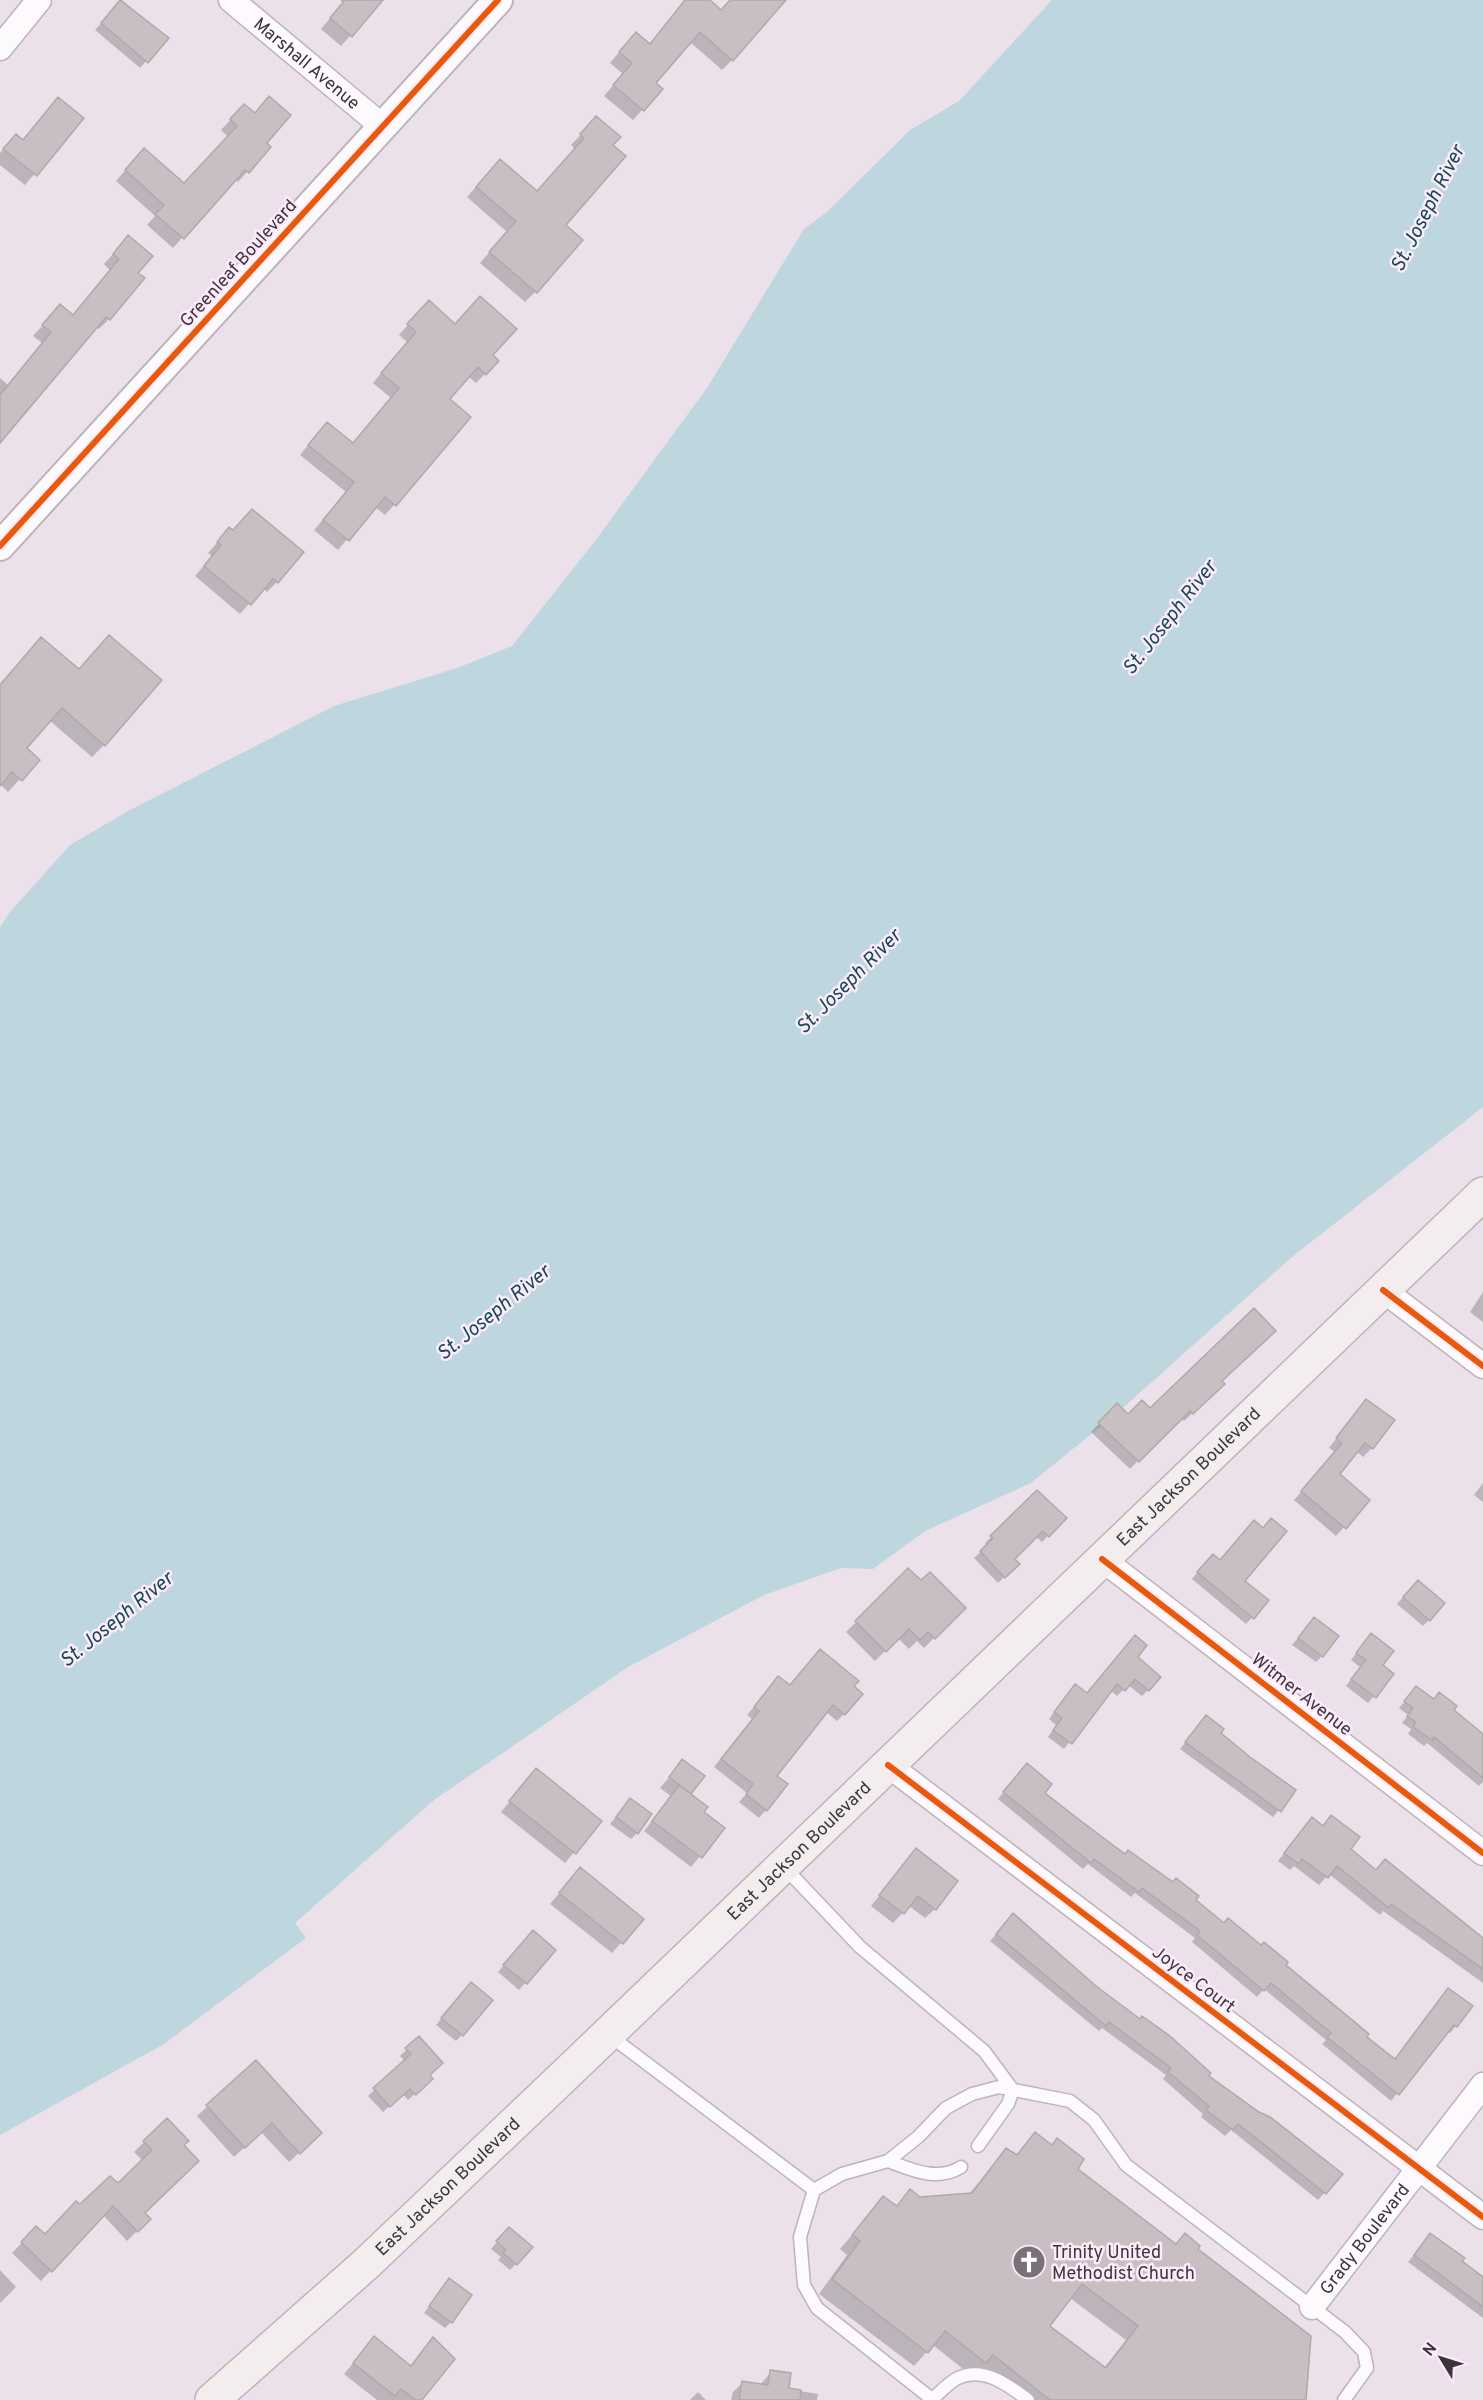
<svg xmlns="http://www.w3.org/2000/svg" width="1483" height="2400" viewBox="0 0 1483 2400" font-family="Overpass,sans-serif">
<style>
.water{fill:#bed6dd}
.shadow{fill:#0003;fill-rule:evenodd}
.building{fill:#c9bfc2;stroke:#b1a8aa;stroke-width:1.5;fill-rule:evenodd}
.lines{fill:none;stroke-linecap:round;stroke-linejoin:round}
.service-casing{stroke:#bcb4bb;stroke-width:15}
.minor-casing{stroke:#bcb4bb;stroke-width:27}
.tertiary-casing{stroke:#bcb4bb;stroke-width:32}
.secondary-casing{stroke:#bcb4bb;stroke-width:36}
.service{stroke:#fcfafc;stroke-width:12}
.minor{stroke:#fcfafc;stroke-width:24}
.tertiary{stroke:#fcfafc;stroke-width:28}
.secondary{stroke:#f3eeed;stroke-width:33}
.cycleway-casing{stroke:#fdebfb;stroke-width:10}
.cycleway{stroke:#e8590c;stroke-width:6}
.labels{text-anchor:middle;stroke-width:5;stroke-linejoin:round;paint-order:stroke}
.street-label{font-size:18px;fill:#3c353b;stroke:#fdebfb}
.poi-label{font-size:18px;fill:#3c353b;stroke:#fdebfb;text-anchor:start}
.water-label{font-size:20px;font-style:italic;fill:#104b52;stroke:#fdebfb}
</style>
<rect width="100%" height="100%" fill="#ece1ea"/>
<path class="water" d="M1052,0H1483V1107L1292,1257L1117,1413L1031,1483L925,1531L873,1569L841,1568L764,1595L628,1667L434,1800L295,1923L306,1938L164,2044L0,2135V927L10,912L70,845L130,810L334,706L457,668L512,646L595,541L707,388L804,229L828,211L910,130L959,101Z"/>
<path class="shadow" d="M122,0L167,38L140,68L95,30Z
M340,0H381L341,46L321,29L343,3Z
M686,0H708L720,11L730,0H769L732,60L722,70L690,42L654,83L661,89L633,120L604,96L623,74L610,63L626,44L649,45Z
M58,99L82,118L25,185L0,165V153L6,146L22,141Z
M234,116L269,147L238,182L234,179L173,248L147,225L155,216L116,181L134,160L184,185L228,137L221,130Z
M587,128L611,146L563,225L535,292L525,302L480,263L507,232L467,197L490,171L537,192L575,149L571,145Z
M128,237L136,274L142,278L109,319L99,329L96,327L0,440V378L8,385L42,343L33,336L60,306L72,316L110,270L104,264Z
M420,311L491,355L485,374L476,383L468,376L448,399L469,417L394,505L385,515L375,507L338,550L314,530L346,492L300,455L318,433L352,444L391,398L373,383L407,342L399,335Z
M229,529L277,582L267,592L263,588L240,614L195,576L212,556L208,553Z
M78,671L104,745L92,757L49,720L25,748L20,779L8,792L0,784V685Z
M1483,1292V1322L1470,1312Z
M1220,1381L1215,1392L1184,1421L1181,1418L1130,1469L1091,1432L1117,1405L1128,1416L1150,1410Z
M1366,1401L1372,1448L1363,1457L1356,1451L1338,1475L1368,1500L1336,1536L1294,1500L1335,1452L1329,1448Z
M1483,1483V1502L1474,1495Z
M1037,1492L1065,1518L1042,1542L1036,1537L1013,1559L1018,1564L998,1583L974,1558L987,1546L985,1543Z
M1206,1562L1243,1581L1267,1601L1246,1624L1192,1579Z
M908,1570L921,1583L964,1608L924,1648L917,1641L909,1649L898,1638L875,1661L846,1632Z
M1411,1588L1429,1620L1423,1626L1397,1604Z
M1314,1619L1322,1656L1316,1662L1292,1645Z
M1365,1642L1381,1666L1392,1674L1368,1703L1346,1686L1360,1667L1351,1660Z
M1136,1657L1148,1690L1142,1696L1128,1685L1117,1696L1110,1690L1064,1749L1048,1737L1056,1725L1049,1719L1069,1692L1087,1694Z
M778,1678L789,1687H852L844,1714L837,1721L826,1712L775,1776L766,1810L759,1818L739,1802L747,1793L714,1767L752,1719L747,1715Z
M1416,1688L1452,1711L1483,1737V1782L1479,1786L1427,1743L1424,1746L1408,1734L1411,1729L1402,1723L1408,1715L1399,1708Z
M1206,1717L1219,1733L1294,1791L1273,1817L1180,1749Z
M683,1761L703,1776L689,1794L702,1812L723,1828L691,1867L644,1831L671,1796L660,1788Z
M536,1770L600,1821L565,1863L501,1812Z
M1021,1771L1043,1793L1124,1856L1194,1901L1224,1925L1284,1965L1394,2060L1442,1996L1456,2026L1450,2033L1447,2031L1391,2101L1322,2044L1326,2040L1264,1989L1257,1997L1192,1942L1195,1938L1135,1893L1131,1897L1088,1864L1083,1869L998,1799Z
M630,1800L637,1833L631,1839L610,1824Z
M1304,1827L1348,1849L1376,1871L1386,1861L1463,1922L1461,1924L1483,1940V1983L1383,1911L1380,1915L1329,1874L1319,1885L1294,1866L1290,1870L1278,1861Z
M916,1850L935,1909L925,1918L909,1906L893,1923L871,1906Z
M580,1869L642,1919L612,1953L550,1904Z
M1007,1922L1207,2076L1341,2174L1318,2200L1231,2130L1225,2136L1201,2117L1203,2114L1163,2079L1166,2075L1102,2028L1099,2031L990,1941Z
M526,1938L554,1950L519,1990L498,1972Z
M464,1990L462,2035L456,2041L436,2025Z
M419,2038L428,2075L425,2085L408,2100L403,2094L383,2112L368,2096L405,2061L400,2056Z
M256,2062L310,2143L289,2162L261,2132L234,2157L197,2116Z
M166,2120L183,2146L143,2214L149,2219L127,2241L103,2215L41,2281L12,2253L36,2228L44,2236L80,2206L118,2185L143,2161L134,2152Z
M1035,2134L1076,2169L1175,2246L1196,2250L1304,2400H1019L979,2368L972,2376L933,2345L914,2366L819,2294L847,2255L840,2249L884,2198L896,2207L911,2191L919,2199L969,2194L1006,2150L1015,2156ZM1070,2298L1126,2340L1104,2368L1048,2327Z
M503,2235L516,2264L510,2270L498,2260L501,2257L491,2249Z
M1430,2235L1483,2279V2318L1408,2262Z
M0,2270L16,2287L0,2303Z
M449,2280L451,2322L445,2328L424,2313Z
M374,2338L410,2367L433,2339L420,2400H377L344,2374Z
M771,2372L788,2389L818,2394L817,2400H731L733,2392L743,2382L760,2385Z
M698,2392L706,2400H690Z"/>
<path class="building" d="M120,0L169,38L148,63L101,23Z
M345,0H383L352,37L330,18Z
M685,0H710L721,10L730,0H786L733,61L700,32L656,83L663,89L644,111L613,85L632,63L619,52L636,32L650,44Z
M269,96L291,115L267,143L271,147L249,173L245,170L184,239L155,214L164,205L125,170L144,148L184,183L237,126L230,119L244,104L255,113Z
M58,97L84,118L37,176L3,149L16,134L23,140Z
M596,116L621,137L613,145L626,156L566,225L583,240L537,293L489,252L516,221L476,187L500,159L537,191L584,138L580,134Z
M128,235L153,256L138,273L145,278L110,320L106,317L0,443V395L51,332L42,325L60,304L73,315L119,259L113,254Z
M480,296L517,329L493,355L499,361L486,375L478,367L450,399L471,417L396,506L385,497L349,541L323,520L354,482L308,445L327,422L353,443L399,388L381,373L416,332L407,324L429,300L455,324Z
M252,509L304,552L278,583L273,579L251,605L204,566L221,545L217,542L229,527L233,530Z
M109,635L162,680L105,746L62,708L27,748L40,760L22,781L12,772L0,786V685L41,637L79,669Z
M1254,1308L1276,1331L1222,1381L1225,1384L1193,1414L1190,1411L1139,1462L1098,1423L1117,1403L1128,1414L1142,1400L1150,1408Z
M1366,1399L1395,1420L1373,1449L1365,1443L1340,1474L1370,1500L1346,1529L1301,1491L1342,1443L1336,1438Z
M1037,1490L1067,1518L1049,1537L1043,1531L1015,1559L1020,1564L1005,1578L980,1551L993,1538L990,1536Z
M1271,1518L1287,1531L1245,1581L1269,1600L1254,1619L1197,1572L1213,1554L1220,1560L1254,1520L1263,1528Z
M908,1568L921,1580L930,1572L966,1608L935,1639L928,1632L920,1640L909,1629L886,1652L855,1621Z
M1418,1580L1445,1603L1430,1621L1403,1597Z
M1314,1617L1339,1636L1323,1657L1298,1638Z
M1371,1633L1394,1651L1383,1665L1394,1674L1376,1698L1351,1679L1366,1660L1356,1653Z
M1135,1635L1147,1645L1138,1657L1161,1677L1149,1691L1135,1679L1125,1691L1117,1684L1072,1744L1053,1730L1062,1718L1054,1712L1075,1684L1087,1693Z
M820,1649L859,1681L854,1686L863,1694L845,1715L833,1705L777,1776L788,1784L767,1811L746,1794L753,1784L721,1759L759,1711L754,1707L778,1676L790,1685Z
M1416,1686L1434,1699L1439,1692L1457,1706L1454,1710L1483,1734V1778L1434,1737L1432,1740L1413,1727L1416,1722L1407,1716L1413,1708L1404,1701Z
M1206,1715L1224,1729L1221,1733L1250,1757L1296,1790L1281,1812L1185,1742Z
M682,1759L705,1776L691,1794L669,1777Z
M1027,1763L1052,1784L1045,1793L1081,1821L1125,1854L1128,1850L1173,1882L1176,1878L1199,1896L1196,1900L1224,1923L1228,1918L1261,1945L1264,1942L1288,1962L1286,1965L1369,2034L1367,2037L1395,2059L1448,1988L1473,2006L1457,2027L1454,2025L1399,2095L1327,2037L1331,2033L1271,1983L1264,1991L1197,1935L1200,1931L1142,1888L1139,1892L1094,1859L1091,1863L1003,1792Z
M536,1768L602,1821L576,1854L509,1801Z
M679,1785L708,1807L704,1812L725,1828L702,1858L652,1821Z
M630,1798L652,1814L638,1834L616,1817Z
M1331,1815L1360,1837L1351,1849L1376,1870L1385,1859L1483,1938V1969L1391,1904L1389,1908L1337,1866L1328,1878L1302,1859L1299,1864L1284,1853L1312,1817L1323,1826Z
M916,1848L958,1881L936,1910L918,1896L904,1914L879,1895Z
M580,1867L644,1919L623,1944L559,1893Z
M1013,1913L1096,1986L1140,2019L1142,2016L1170,2036L1211,2073L1209,2076L1259,2112L1270,2117L1343,2174L1326,2194L1238,2124L1233,2130L1206,2110L1209,2106L1168,2072L1171,2068L1109,2022L1106,2026L996,1934Z
M533,1930L556,1950L527,1984L503,1965Z
M471,1982L493,2000L463,2036L441,2018Z
M419,2036L443,2063L430,2075L433,2079L416,2095L410,2089L390,2107L373,2088L411,2054L405,2048Z
M256,2060L322,2133L300,2154L272,2123L245,2148L206,2105Z
M167,2118L189,2141L184,2145L199,2161L145,2213L151,2219L138,2232L113,2206L52,2272L21,2242L36,2226L45,2234L76,2201L80,2204L110,2176L118,2183L152,2150L143,2141Z
M1035,2132L1052,2145L1057,2138L1084,2159L1078,2169L1176,2244L1185,2233L1200,2246L1198,2249L1311,2336L1306,2400H1050L993,2355L986,2363L945,2331L928,2353L832,2279L860,2241L852,2235L883,2196L897,2206L910,2189L920,2197L972,2193L1006,2148L1017,2155ZM1082,2284L1138,2326L1106,2368L1050,2326Z
M509,2227L533,2247L517,2265L503,2253L506,2250L496,2241Z
M1430,2233L1465,2258L1462,2261L1483,2277V2307L1414,2255Z
M449,2278L472,2295L452,2323L429,2306Z
M374,2336L411,2366L433,2337L455,2359L422,2400H416L401,2389L395,2396L353,2363Z
M770,2370L791,2373L789,2388L801,2390L800,2400H739L742,2381L768,2385Z"/>
<g class="lines">
<g class="service-casing">
<path id="service" d="M785,1868L860,1947L984,2051L1013,2090L1008,2104L978,2146
M609,2035L814,2190
M888,2161C912,2170 937,2182 961,2167
M932,2399C940,2393 949,2382 958,2378C984,2366 1008,2385 1028,2400
M933,2400L817,2308L804,2285L800,2237L814,2190L842,2174L888,2161L918,2137L946,2108L972,2094L999,2087L1070,2101L1094,2120L1126,2165L1345,2332L1364,2352L1367,2368L1344,2400"/>
</g>
<g class="minor-casing">
<g id="minor">
<path id="s1" d="M231,0L382,126"/>
<path d="M0,48L39,0"/>
<path d="M1383,1290L1483,1366"/>
<path d="M1102,1559L1483,1853"/>
<path d="M888,1765L1483,2217"/>
<path id="s2" d="M1312,2307L1483,2085"/>
</g>
</g>
<g class="tertiary-casing">
<path id="tertiary" d="M0,546L498,0"/>
</g>
<g class="secondary-casing">
<g id="secondary">
<path id="s3" d="M212,2400L366,2264L564,2076L1483,1194"/>
</g>
</g>
<use href="#service" class="service"/>
<use href="#minor" class="minor"/>
<use href="#tertiary" class="tertiary"/>
<use href="#secondary" class="secondary"/>
<g class="cycleway-casing">
<path id="cycleway" d="M0,546L498,0
M1383,1290L1483,1366
M1102,1559L1483,1853
M888,1765L1483,2217"/>
</g>
<use href="#cycleway" class="cycleway"/>
</g>
<defs>
<g id="church-disc" transform="scale(1.725)"><circle r="9.5" fill="#7a7178" stroke="#fdebfb"/><path d="M-1.2-6h2.4v3.5h3.3v2.4h-3.3V6h-2.4V-.1h-3.3v-2.4h3.3Z" fill="#fff"/></g>
</defs>
<g fill-rule="evenodd">
<use href="#church-disc" x="1029" y="2262"/>
</g>
<g class="labels">
<g class="street-label">
<text dy="6" stroke="none"><textPath href="#s1" startOffset="99">Marshall Avenue</textPath></text>
<text transform="translate(238 263) rotate(-48)" y="6">Greenleaf Boulevard</text>
<text dy="6" stroke="none"><textPath href="#s3" startOffset="1344">East Jackson Boulevard</textPath></text>
<text transform="translate(1302 1694) rotate(38)" y="6">Witmer Avenue</text>
<text dy="6" stroke="none"><textPath href="#s3" startOffset="804">East Jackson Boulevard</textPath></text>
<text transform="translate(1194 1979) rotate(37)" y="6">Joyce Court</text>
<text dy="6" stroke="none"><textPath href="#s3" startOffset="318">East Jackson Boulevard</textPath></text>
<text dy="6" stroke="none"><textPath href="#s2" startOffset="86">Grady Boulevard</textPath></text>
</g>
<g class="poi-label">
<text x="1052" y="2258">Trinity United<tspan x="1052" dy="21">Methodist Church</tspan></text>
</g>
<g class="water-label">
<text transform="translate(1427 208) rotate(-63)" y="7">St. Joseph River</text>
<text transform="translate(1169 617) rotate(-52)" y="7">St. Joseph River</text>
<text transform="translate(848 981) rotate(-45)" y="7">St. Joseph River</text>
<text transform="translate(493 1312) rotate(-39)" y="7">St. Joseph River</text>
<text transform="translate(116 1619) rotate(-39)" y="7">St. Joseph River</text>
</g>
</g>
<g transform="translate(1441 2358) rotate(308)" stroke="#fdebfb" stroke-width="4.5" paint-order="stroke">
<path d="M0-4.5L10 22L0 15L-10 22Z" fill="#3c353b"/>
<text y="-9" font-size="16" font-weight="bold" text-anchor="middle" fill="#3c353b">N</text>
</g>
</svg>
